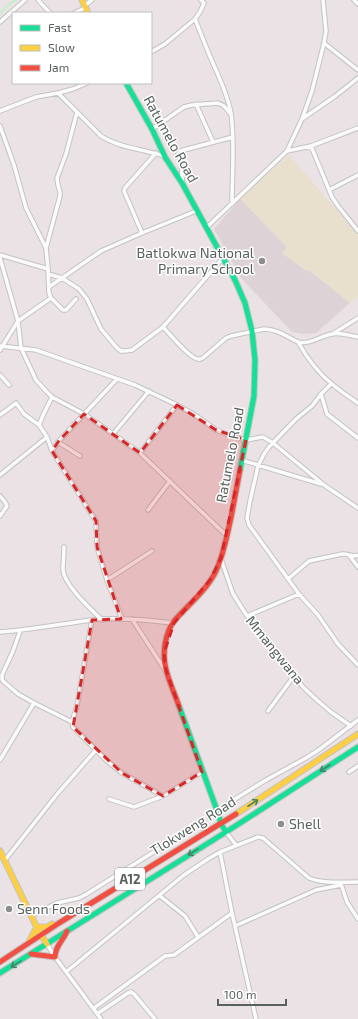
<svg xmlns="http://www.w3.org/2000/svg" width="358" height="1019" viewBox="0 0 358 1019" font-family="'Exo 2',sans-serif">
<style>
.education{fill:#ddd2d6}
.green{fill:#e8e0cc}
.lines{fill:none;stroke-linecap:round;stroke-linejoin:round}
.stream{stroke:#b3f6c4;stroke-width:1.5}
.street-casing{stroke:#c3c3c3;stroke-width:5.5}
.fast-casing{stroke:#c3c3c2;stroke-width:7}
.slow-casing{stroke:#c3c3c2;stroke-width:7}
.jam-casing{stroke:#c3c3c2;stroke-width:7}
.street{stroke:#fcfbfb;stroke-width:3.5}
.fast{stroke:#16e098;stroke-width:5}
.slow{stroke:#ffcf43;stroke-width:5}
.jam{stroke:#f24e42;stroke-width:5}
.oneway{stroke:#48816a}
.marked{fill:#d62828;fill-opacity:0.2;stroke:#d62828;stroke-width:3;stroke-dasharray:8 5;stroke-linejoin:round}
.poi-dot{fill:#8b8e8b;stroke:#fff;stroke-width:1.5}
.labels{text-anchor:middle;stroke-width:3;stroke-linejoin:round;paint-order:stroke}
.shield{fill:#fff;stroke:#8a908c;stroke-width:1}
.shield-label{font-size:13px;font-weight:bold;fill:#58615b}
.street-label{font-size:14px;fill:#58615b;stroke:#fff}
.poi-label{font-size:14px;fill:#58615b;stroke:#fff;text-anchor:start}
</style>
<rect width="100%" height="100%" fill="#eae2e5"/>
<path class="education" d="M240,199L287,247L282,253L304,269L310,271L350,303L316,333L303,334L292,332L241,278L214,229Z"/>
<path class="green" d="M289,155L353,229L358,235V296L350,303L310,271L304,269L282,253L287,247L240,199Z"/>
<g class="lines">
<path class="stream" d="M0,13L9,4L16,0"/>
<g class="street-casing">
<path id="street" d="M38,0L50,13
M201,0L204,3L200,12L195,19C202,36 208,53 216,70C222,84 228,97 231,113C235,142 232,175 232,204
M354,0L358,4
M84,6L92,0
M74,13L85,8
M0,22L25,0
M324,43L358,70
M151,52L165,44L195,19
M58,93L101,136C120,148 143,149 164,156
M196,104L213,142
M0,111L36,97L58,93L73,89L87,83
M302,119L334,97L358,78
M0,126L14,165L26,208L46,248
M152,129L184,107L192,105L218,103L224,106L230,113
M311,146L358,128
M287,151L311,146L332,197L338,206L358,231
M182,182V168L178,154L180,151L233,137
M329,190L358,175
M206,228L287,151L302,119L312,91L324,43L326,31L323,0
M142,233L124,191L125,188L156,153
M0,255L48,269
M0,258L18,321L21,348L36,380L46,391L52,397L84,414L113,434L140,453L227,536
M48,274L62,278L79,289L87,299L101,329L117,348L121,351H125L132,350L163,327L223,258
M49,287L101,251L142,233L196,211
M51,298L63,310H66L76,299
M163,327C169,333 190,359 198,359C201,360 201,359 204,357L226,338L231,336L264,329C277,329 287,337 298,342C310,345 320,336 332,334C339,332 351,336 358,337
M334,333L358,318
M298,342C307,358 317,372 332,384C340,391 349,397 358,403
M0,346L36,350L135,385L177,405L195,415L216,430L229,435L246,440L263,437L273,443L324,485L358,508
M0,350L18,321L51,298L49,293L48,269L46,248L60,196V192L58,185L57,178L66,154L77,112
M0,375L9,385
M331,384L321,394L312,406L296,419L269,447L264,454L258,466L250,501L247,518L249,525L299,594L318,615L338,644L358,665
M321,394L327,414L358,438
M0,415L15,404L16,403L24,414L39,425L47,437L52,451L96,521L97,547L107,580L122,619
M39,425L44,413L52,397
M113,434L149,391
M58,442L80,456
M52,451L58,442L117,379
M140,453L177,405
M241,460L321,484
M0,475L47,437
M0,496L5,502L7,506L0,516
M148,510L170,481
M64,547C64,555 63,562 63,570C64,585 91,609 102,620
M349,555L358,567
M221,559L233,594L247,616L283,662L303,687L318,701L331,712L351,726
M288,579L309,561L342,554C348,553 353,558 358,555
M107,580L152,551
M247,616L299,594
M132,619L165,670
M92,620L77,706L72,722L73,727L107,761L122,773L163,796L202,772
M20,631L13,651L2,675V679L3,681L18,694L34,703L72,722
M0,632C31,630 61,624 91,620C118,617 146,620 174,623
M268,711L294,676
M0,760L34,703
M349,772L358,766
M109,799L134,807L163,796
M227,804L266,780L306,758L320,749L358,720
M226,832L236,845
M220,852L232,913L256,1019
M5,860L58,793L96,750
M341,884L347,902L358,919
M160,896L185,916L198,937
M31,916L57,903L79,898L85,895L200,823
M235,926L316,890L341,885
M47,944L55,957L101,1019
M66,972L184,875L208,859L220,852L258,837L263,838L309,878C324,884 342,882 358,882
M94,1008L165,956L174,955L232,913
M97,1014L128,993L131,992L134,994L155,1019"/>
</g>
<g class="fast-casing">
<path id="fast" d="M126,83L152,129L165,157L182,183L235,280L245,303L252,331L255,360L254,396L240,470
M179,706L218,813L221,824L226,832
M0,973L226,832L358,747"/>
</g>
<g class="slow-casing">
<path id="slow" d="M82,0L88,13
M236,814L358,734
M0,851L39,932L47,944
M29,942L37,927H48L52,924"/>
</g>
<g class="jam-casing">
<path id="jam" d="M179,706C175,694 169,682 166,669C162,654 165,632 175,620C189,604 207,590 216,571C224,554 227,535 231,518C234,502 237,486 240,470
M31,954L55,957C55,946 63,941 67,931
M0,962L59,923L236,814"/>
</g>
<use href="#street" class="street"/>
<use href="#fast" class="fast"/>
<use href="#slow" class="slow"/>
<use href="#jam" class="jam"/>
</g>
<defs><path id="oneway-shaft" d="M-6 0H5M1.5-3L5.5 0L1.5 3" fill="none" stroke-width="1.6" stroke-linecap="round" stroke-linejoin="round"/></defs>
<g class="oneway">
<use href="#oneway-shaft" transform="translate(325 768) rotate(147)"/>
<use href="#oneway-shaft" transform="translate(253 803) rotate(-33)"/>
<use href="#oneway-shaft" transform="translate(193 852) rotate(148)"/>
<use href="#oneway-shaft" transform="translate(16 964) rotate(149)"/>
</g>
<path class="marked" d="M177,405L216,430L246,440L221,558L210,580L174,623L164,653L166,670L202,772L163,796L122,773L73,727L92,620L121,619L97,547L96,521L52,451L58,442L84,414L140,453Z"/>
<g class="poi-dot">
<circle cx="262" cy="261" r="4"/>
<circle cx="281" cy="824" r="4"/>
<circle cx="9" cy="909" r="4"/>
</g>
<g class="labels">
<rect class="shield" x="115" y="868" width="30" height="22" rx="3"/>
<g class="shield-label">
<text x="130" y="884">A12</text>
</g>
<g class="street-label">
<text transform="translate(171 139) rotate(61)" y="5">Ratumelo Road</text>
<text transform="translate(230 455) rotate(-79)" y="5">Ratumelo Road</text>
<text transform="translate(275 650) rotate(51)" y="5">Mmangwana</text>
<text transform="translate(193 826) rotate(-32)" y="5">Tlokweng Road</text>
</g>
<g class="poi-label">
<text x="254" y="258" text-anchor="end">Batlokwa National<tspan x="254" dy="16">Primary School</tspan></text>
<text x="289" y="829">Shell</text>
<text x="17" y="914">Senn Foods</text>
</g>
</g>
<rect x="12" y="12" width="140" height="72" fill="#ffffff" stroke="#bcc0bd"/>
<rect x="20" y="25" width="20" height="6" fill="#16e098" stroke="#bcc0bd"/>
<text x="48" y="32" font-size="12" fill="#58615b">Fast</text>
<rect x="20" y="45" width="20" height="6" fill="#ffcf43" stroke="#bcc0bd"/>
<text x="48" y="52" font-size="12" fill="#58615b">Slow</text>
<rect x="20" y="65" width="20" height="6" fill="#f24e42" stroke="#bcc0bd"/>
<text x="48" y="72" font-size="12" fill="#58615b">Jam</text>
<path d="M218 999v6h68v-6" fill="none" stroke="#58615b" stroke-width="2"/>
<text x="224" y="999" font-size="12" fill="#58615b" stroke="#ffffff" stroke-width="3" paint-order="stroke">100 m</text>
</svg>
